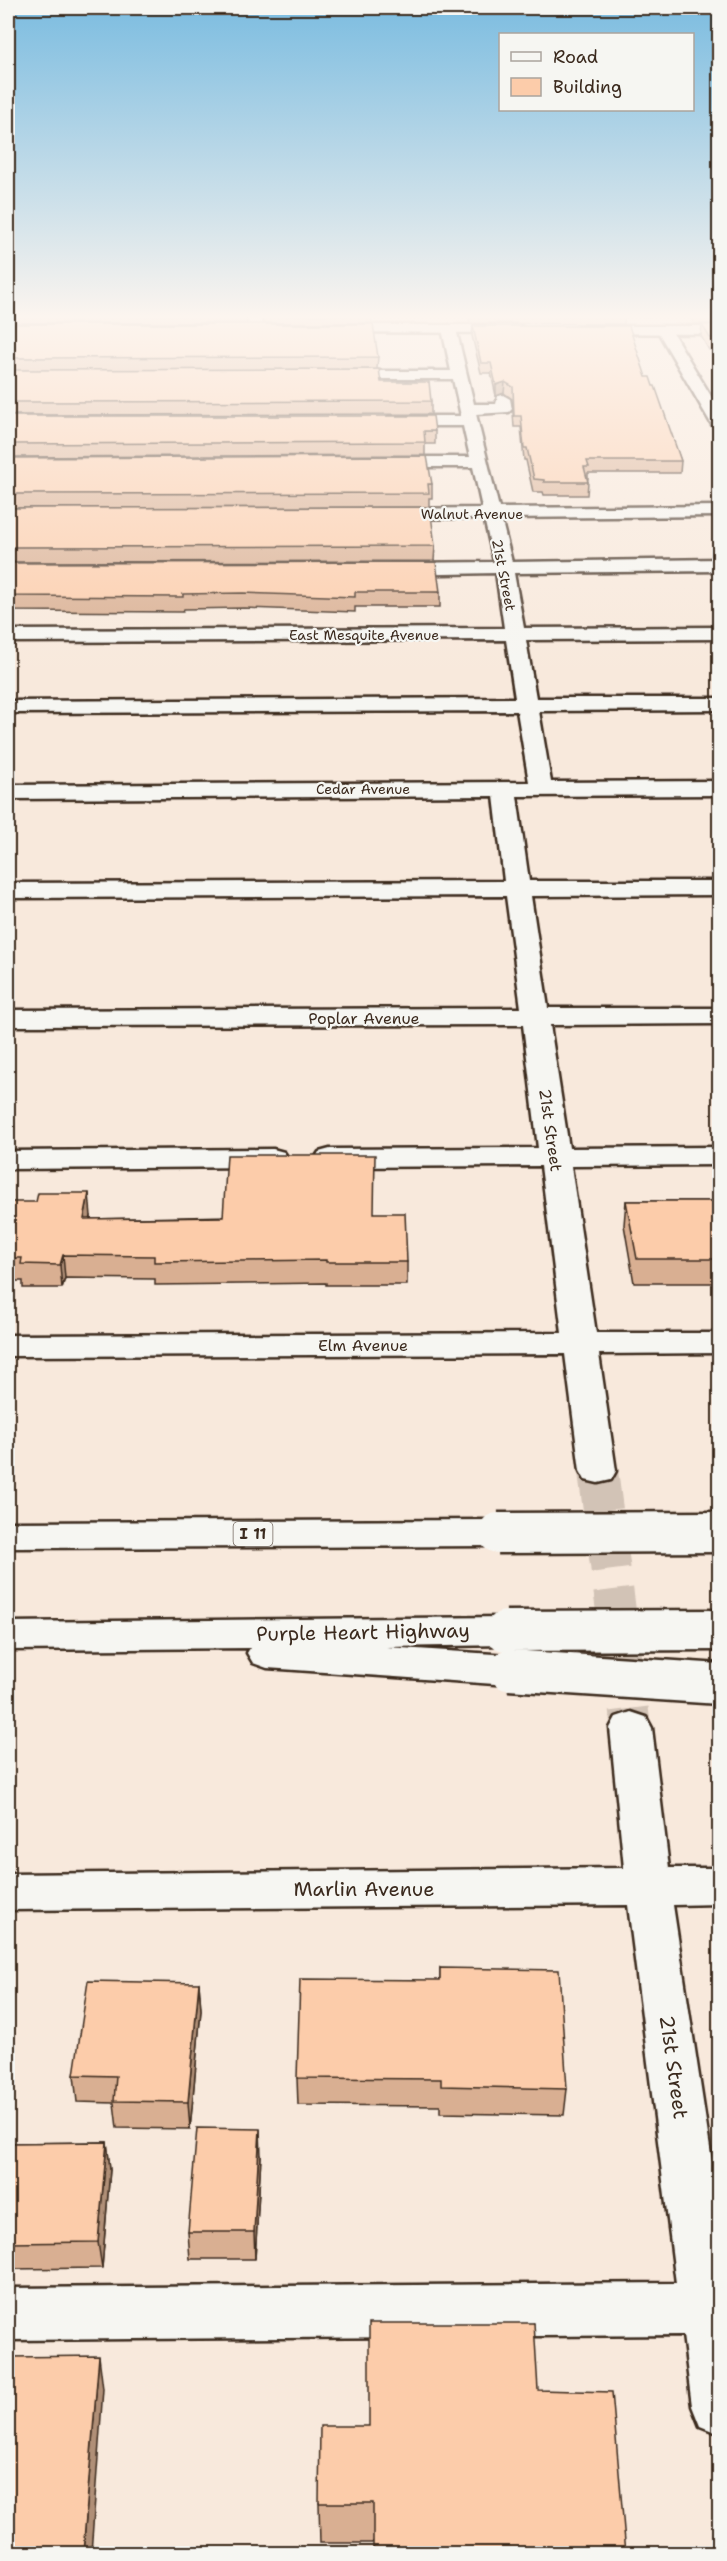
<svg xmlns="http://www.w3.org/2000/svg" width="727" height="2561" viewBox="0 0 727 2561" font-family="'Shantell Sans',sans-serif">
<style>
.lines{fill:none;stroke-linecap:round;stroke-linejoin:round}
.minor-tunnel{stroke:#d2c3b6;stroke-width:40;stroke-dasharray:40 20;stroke-linecap:butt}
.minor-casing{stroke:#3b2a1e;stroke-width:5}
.major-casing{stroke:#3b2a1e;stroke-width:5}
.highway-casing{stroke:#3b2a1e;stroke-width:5}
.minor{fill:#f6f6f2;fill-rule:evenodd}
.major{fill:#f6f6f2;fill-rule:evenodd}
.highway{fill:#f6f6f2;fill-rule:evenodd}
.highway-bridge-casing{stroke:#3b2a1e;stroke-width:45;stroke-linecap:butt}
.highway-bridge{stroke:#f6f6f2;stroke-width:40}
.wall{fill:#d9af92;stroke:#3b2a1e;stroke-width:1.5}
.shaded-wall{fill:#b08f77;stroke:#3b2a1e;stroke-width:1.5}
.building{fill:#fcccaa;stroke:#3b2a1e;stroke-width:1.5}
.labels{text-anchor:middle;stroke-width:4.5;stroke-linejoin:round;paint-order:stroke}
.far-street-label{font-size:14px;fill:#3b2a1e;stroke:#f6f6f2}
.shield{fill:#f6f6f2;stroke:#73675e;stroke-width:1.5}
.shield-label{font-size:15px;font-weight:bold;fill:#3b2a1e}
.street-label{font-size:16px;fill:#3b2a1e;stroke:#f6f6f2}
.near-street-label{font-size:20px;fill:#3b2a1e;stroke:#f6f6f2}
</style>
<rect width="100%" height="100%" fill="#f8e9dc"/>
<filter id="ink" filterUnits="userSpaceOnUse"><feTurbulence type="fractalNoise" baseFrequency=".0167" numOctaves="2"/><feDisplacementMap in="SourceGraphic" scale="12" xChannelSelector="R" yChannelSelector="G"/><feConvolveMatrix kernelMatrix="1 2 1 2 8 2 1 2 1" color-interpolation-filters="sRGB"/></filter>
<g filter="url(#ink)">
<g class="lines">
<path class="minor-tunnel" d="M598,1471L631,1728"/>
<g class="minor-casing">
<path id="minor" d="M247,315H261L262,329L260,332H250Z
M449,325L456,329L474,404H496L498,396L503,395L510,399L512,409L509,412L476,414L499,508L720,506V516L501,518L512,562L720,559V571L514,573L524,628L720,627V639L526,640L536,698H720V710L539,711L551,782L720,781V795L517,796L529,881H720V895L531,896L548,1008H720V1024L550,1025L569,1148L720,1147V1165L571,1166L596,1333H720V1353L599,1354L616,1471L611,1480L598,1483L585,1480L580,1471L565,1354L8,1356V1335L562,1333L541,1166L330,1167L319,1164L315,1158L319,1152L330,1149L538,1148L523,1025L8,1026V1010L521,1008L506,896L8,898V883L504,881L494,796L8,799V785L529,782L517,711L8,713V701L515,698L506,640L8,642V630L504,628L496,573L393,575L386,573L384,569L386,565L393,563L494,562L484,518L387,519L381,518L378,514L381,510L387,509L482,508L473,467H384L376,462L384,457H470L463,426H390L382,421L390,416H461L453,379H336L329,375L336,371H451L442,329Z
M664,326L671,330L720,411V430L712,425L657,330Z
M273,1149L284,1152L288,1158L284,1164L273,1167L8,1169V1151Z
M631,1712L646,1717L652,1728L669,1868H720V1904L673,1905L720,2214V2434L700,2426L692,2406L683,2335L8,2340V2288L676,2283L628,1905L8,1910V1874L624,1868L610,1728L616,1717Z"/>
</g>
<g class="major-casing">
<path id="major" d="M330,325H519L526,329L519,333L325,332L323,329Z
M585,326H720V334L580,333L578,330L580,327Z"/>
</g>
<g class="highway-casing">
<path id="highway" d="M498,1520L511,1524L517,1533L511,1542L498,1546L8,1548V1522Z
M506,1617L520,1621L526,1631L520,1641L506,1645L386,1647L509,1655L523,1659L529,1670L523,1681L509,1685L267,1668L253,1663L247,1653L250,1648L8,1650V1622Z"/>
</g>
<use href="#minor" class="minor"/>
<use href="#major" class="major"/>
<use href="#highway" class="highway"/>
<g class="highway-bridge-casing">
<path id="highway-bridge" d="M498,1533L720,1532
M506,1631L720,1630
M509,1670L720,1684"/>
</g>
<use href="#highway-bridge" class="highway-bridge"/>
</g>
<path class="wall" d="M8,315H246V323H8Z
M263,315H387H372V323H264Z
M468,315H720V365L713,350H709L701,336L702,325L713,324H694L690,316L624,317V324L470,323Z
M8,324L378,357L377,369L381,382L431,401V414L8,415Z
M473,326L646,377L653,386L681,461L680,473H588V479H587L588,482L587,495H544L543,492H533L526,460H524L521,427H514L512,399L504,393L496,396L491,373H481L472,336Z
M8,416L435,431V444H425V455L8,457Z
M8,458L432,484V498H429V507L8,508L435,546L434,561L8,562Z
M8,563L440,592V607H355V612L244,608L184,609L183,612L8,611Z
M626,1201H720V1283H634L624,1225Z
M8,1202L91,1216V1219L374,1213L407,1262V1285H326V1283L155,1285V1279L65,1278L62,1288H23V1281H8Z
M440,1968L567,2089L564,2115L440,2113V2106L298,2105L297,2078L440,1980Z
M199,1983L201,2010L190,2129L117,2128L114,2103L77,2102L74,2075Z
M107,2142L110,2169L102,2268L8,2269V2143Z
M261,2156L255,2259H190L188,2232Z
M534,2323L372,2543H320L319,2503L369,2426Z"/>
<path class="shaded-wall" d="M505,382L504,393L496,396V385Z
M89,1193L91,1216L86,1242L84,1219Z
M63,1255L65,1278L62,1288L60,1265Z
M199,1983L201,2010L190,2129L188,2102Z
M260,2129L261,2156L255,2259L254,2232Z
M107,2142L110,2169L102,2268L98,2242Z
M99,2356L103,2389L91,2553H83Z"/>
<path class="building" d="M8,324H373L378,357L8,358Z
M720,324V350L714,338H710L702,325Z
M473,326H629L646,377H650L653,386H655L681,461H587L589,467H584L588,482H544V480L534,479L527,448H524L521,416H514L513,387L505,382L496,385L491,363H481Z
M379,369L381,382H429L431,401L8,402V370Z
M8,416H433L435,431H424L425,442L8,444Z
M427,456L432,484H428L429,493L8,494V458Z
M430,507L435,546L8,547V508Z
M436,562L440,592H355V597L243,593L183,594V597L8,596V563Z
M227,1155H375L374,1213H405L407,1262H326V1260L154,1262V1256L63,1255L60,1265L21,1264L22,1258H8V1202H36L38,1193H89L84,1219L223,1217Z
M626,1201H720V1259H637Z
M440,1968L559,1970L567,2089L441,2086V2079L297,2078L300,1979L440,1980Z
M88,1981L199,1983L188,2102L114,2101L116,2076L74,2075Z
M197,2128L260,2129L254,2232H188Z
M107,2142L98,2242L8,2243V2143Z
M369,2323H534L538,2390L612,2392L626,2553H373V2503H319L320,2426H369Z
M99,2356L83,2553H8V2357Z"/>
</g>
<linearGradient id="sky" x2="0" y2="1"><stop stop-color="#7bbce0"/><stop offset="0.47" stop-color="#fcf5ef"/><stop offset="1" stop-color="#fcf5ef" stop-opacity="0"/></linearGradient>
<rect width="727" height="674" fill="url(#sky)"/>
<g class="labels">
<g class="far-street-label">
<text x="472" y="519">Walnut Avenue</text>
<text transform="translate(504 575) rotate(79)" y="5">21st Street</text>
<text x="364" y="640">East Mesquite Avenue</text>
<text x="363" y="794">Cedar Avenue</text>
</g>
<rect class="shield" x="233.5" y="1522" width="39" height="24" rx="4.5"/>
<g class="shield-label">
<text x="253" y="1539">I 11</text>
</g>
<g class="street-label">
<text x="364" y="1024">Poplar Avenue</text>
<text transform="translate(551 1130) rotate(82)" y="6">21st Street</text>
<text x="363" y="1351">Elm Avenue</text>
</g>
<g class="near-street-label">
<text transform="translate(363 1632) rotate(-1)" y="7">Purple Heart Highway</text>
<text x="364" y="1896">Marlin Avenue</text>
<text transform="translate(674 2067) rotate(82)" y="7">21st Street</text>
</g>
</g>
<rect width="727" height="2561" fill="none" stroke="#f6f6f2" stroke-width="30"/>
<rect x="15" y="15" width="697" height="2531" fill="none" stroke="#3b2a1e" stroke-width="2" filter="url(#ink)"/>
<rect x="499" y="33" width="195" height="78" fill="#f6f6f2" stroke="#aba49d" stroke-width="1.5"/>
<rect x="511" y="52" width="30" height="9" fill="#f6f6f2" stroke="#aba49d" stroke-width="1.5"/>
<text x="553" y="63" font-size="18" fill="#3b2a1e">Road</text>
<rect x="511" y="78" width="30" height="18" fill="#fcccaa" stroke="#aba49d" stroke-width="1.5"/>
<text x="553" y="93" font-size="18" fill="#3b2a1e">Building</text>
</svg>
